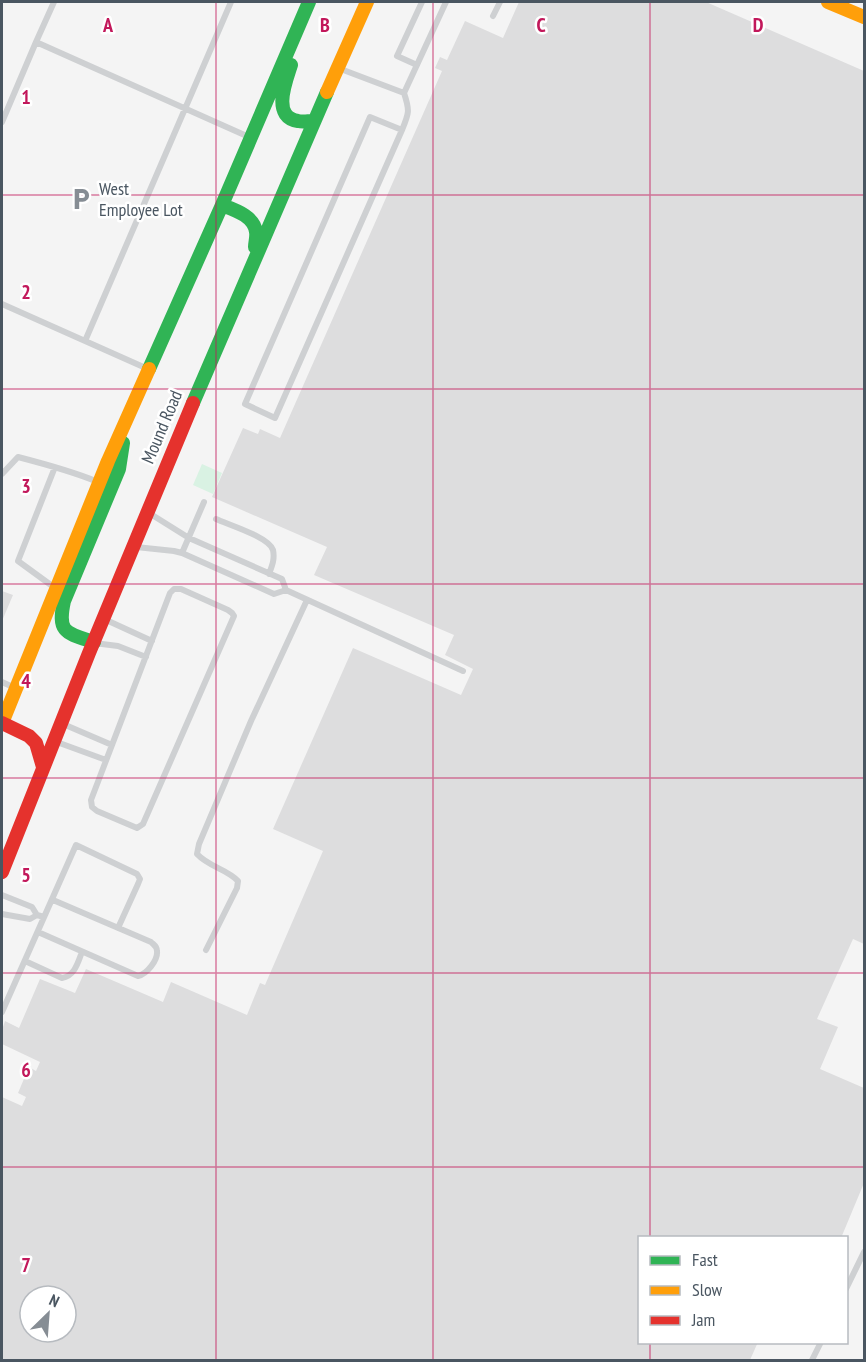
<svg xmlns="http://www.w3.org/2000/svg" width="866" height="1362" viewBox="0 0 866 1362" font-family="'PT Sans Narrow',sans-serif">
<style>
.green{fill:#d9f2e3}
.building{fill:#ddddde;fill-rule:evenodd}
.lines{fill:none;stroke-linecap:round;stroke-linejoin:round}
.lane{stroke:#ced0d2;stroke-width:6}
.fast{stroke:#30b455;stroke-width:14}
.slow{stroke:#ff9f0a;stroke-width:14}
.jam{stroke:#e5322d;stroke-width:14}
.grid{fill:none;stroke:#c2185b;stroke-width:1.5;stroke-opacity:0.55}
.labels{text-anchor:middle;stroke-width:5;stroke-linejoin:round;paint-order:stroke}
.poi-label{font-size:18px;fill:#4a5661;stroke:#fff;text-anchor:start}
.street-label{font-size:18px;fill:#4a5661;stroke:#fff}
.grid-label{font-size:20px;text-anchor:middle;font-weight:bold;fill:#c2185b;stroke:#fff;stroke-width:5;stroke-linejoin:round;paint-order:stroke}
</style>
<rect width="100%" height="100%" fill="#f4f4f4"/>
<path class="green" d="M202,464L222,473L213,494L193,485Z"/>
<path class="building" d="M519,2H706L864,71V944L853,939L817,1019L838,1027L820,1069L864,1088V1183L841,1238H640V1342H758L750,1360H2V1097L22,1106L26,1097L18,1093L29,1067L36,1071L40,1062L2,1044V1030L5,1021L19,1028L40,979L75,993L86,969L163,1002L171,982L247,1015L260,983L265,985L323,851L273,829L353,648L461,695L473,669L445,655L454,635L314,575L327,547L212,497L243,428L258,434L260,429L280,438L442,71L435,68L440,57L447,60L465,21L503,38ZM30,1296H66V1332H30Z
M2,591L13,595L2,621Z"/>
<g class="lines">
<path class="lane" d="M493,16L500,2
M36,42L54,2
M417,65L397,56L422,2
M338,68L404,93L446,2
M2,122L36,42L249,137
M402,130L370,117L245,404L275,418L402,130C409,113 410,111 404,93
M2,304L148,369
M85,341L231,2
M2,474L18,457C45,464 72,471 98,482
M149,513L189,538L282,579L286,590
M216,519C229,525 269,537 273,550C275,559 272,566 269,574
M136,547L174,551L182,553L274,594L286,590L463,671
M182,553L204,502
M55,588L18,561L55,467
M174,589H181L228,610L232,613L234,616L143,824L137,828L97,811L92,807L91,800L170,593Z
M104,619L152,641
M94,643L118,646L146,657
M2,682L15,688
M63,724L112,745
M54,741L106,760
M2,895L32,907L37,915
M2,914L30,919L37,915L44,917
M38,932L138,976C147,974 158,960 157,951C157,946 154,945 151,942L53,900
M206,950L237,888L238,881C227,869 209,867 197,854L199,844L251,721L307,600
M25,961L62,978C75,976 78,962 82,952
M2,1012L76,845L137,874L140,879L138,884L118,928
M846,1289L864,1252
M812,1360L821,1342"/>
<path class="fast" d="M291,65C286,81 271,117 298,121C303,122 308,121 313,121
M222,205C235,210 254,216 256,232C257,237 255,242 255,247
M149,369L222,205L309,2
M193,403L327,92
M94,642C66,633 57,633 64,601L119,469L123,443"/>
<path class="slow" d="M828,2L864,17
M327,92L367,2
M2,723L108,461L149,369"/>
<path class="jam" d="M2,723L29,736L36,743L43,767
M2,872L89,653L193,403"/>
</g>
<path class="grid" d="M216,2V1360M433,2V1360M650,2V1238M2,195H864M2,389H864M2,584H864M2,778H864M2,973H864M2,1167H864M650,1342V1360"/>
<defs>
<g id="parking-bare" transform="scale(1.8)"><path d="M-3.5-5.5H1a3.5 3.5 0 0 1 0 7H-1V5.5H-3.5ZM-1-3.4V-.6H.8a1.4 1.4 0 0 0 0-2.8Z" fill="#868d94" stroke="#fff" stroke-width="2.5" paint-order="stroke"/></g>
</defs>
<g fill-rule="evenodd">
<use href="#parking-bare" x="81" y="199"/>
</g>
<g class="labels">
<g class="poi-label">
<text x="99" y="195">West<tspan x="99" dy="21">Employee Lot</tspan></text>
</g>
<g class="street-label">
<text transform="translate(162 427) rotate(-67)" y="6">Mound Road</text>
</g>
</g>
<g class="grid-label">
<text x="108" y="32">A</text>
<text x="325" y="32">B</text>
<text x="541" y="32">C</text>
<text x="758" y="32">D</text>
<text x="26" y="104">1</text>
<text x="26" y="299">2</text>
<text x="26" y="493">3</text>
<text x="26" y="688">4</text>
<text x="26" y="882">5</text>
<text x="26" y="1077">6</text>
<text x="26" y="1272">7</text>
</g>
<rect width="866" height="1362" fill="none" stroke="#4a5661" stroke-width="6"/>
<rect x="638" y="1236" width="210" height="108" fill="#ffffff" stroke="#b7bbc0" stroke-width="1.5"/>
<rect x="650" y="1256" width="30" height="9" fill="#30b455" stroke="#b7bbc0" stroke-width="1.5"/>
<text x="692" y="1266" font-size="18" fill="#4a5661">Fast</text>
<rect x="650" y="1286" width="30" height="9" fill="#ff9f0a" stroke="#b7bbc0" stroke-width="1.5"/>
<text x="692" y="1296" font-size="18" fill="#4a5661">Slow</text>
<rect x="650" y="1316" width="30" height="9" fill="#e5322d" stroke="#b7bbc0" stroke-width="1.5"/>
<text x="692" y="1326" font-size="18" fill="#4a5661">Jam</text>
<g transform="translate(48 1314) rotate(25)"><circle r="28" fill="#ffffff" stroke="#b7bbc0" stroke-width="1.5"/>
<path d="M0-4.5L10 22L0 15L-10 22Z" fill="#868d94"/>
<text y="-9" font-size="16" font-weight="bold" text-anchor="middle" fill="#4a5661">N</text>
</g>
</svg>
